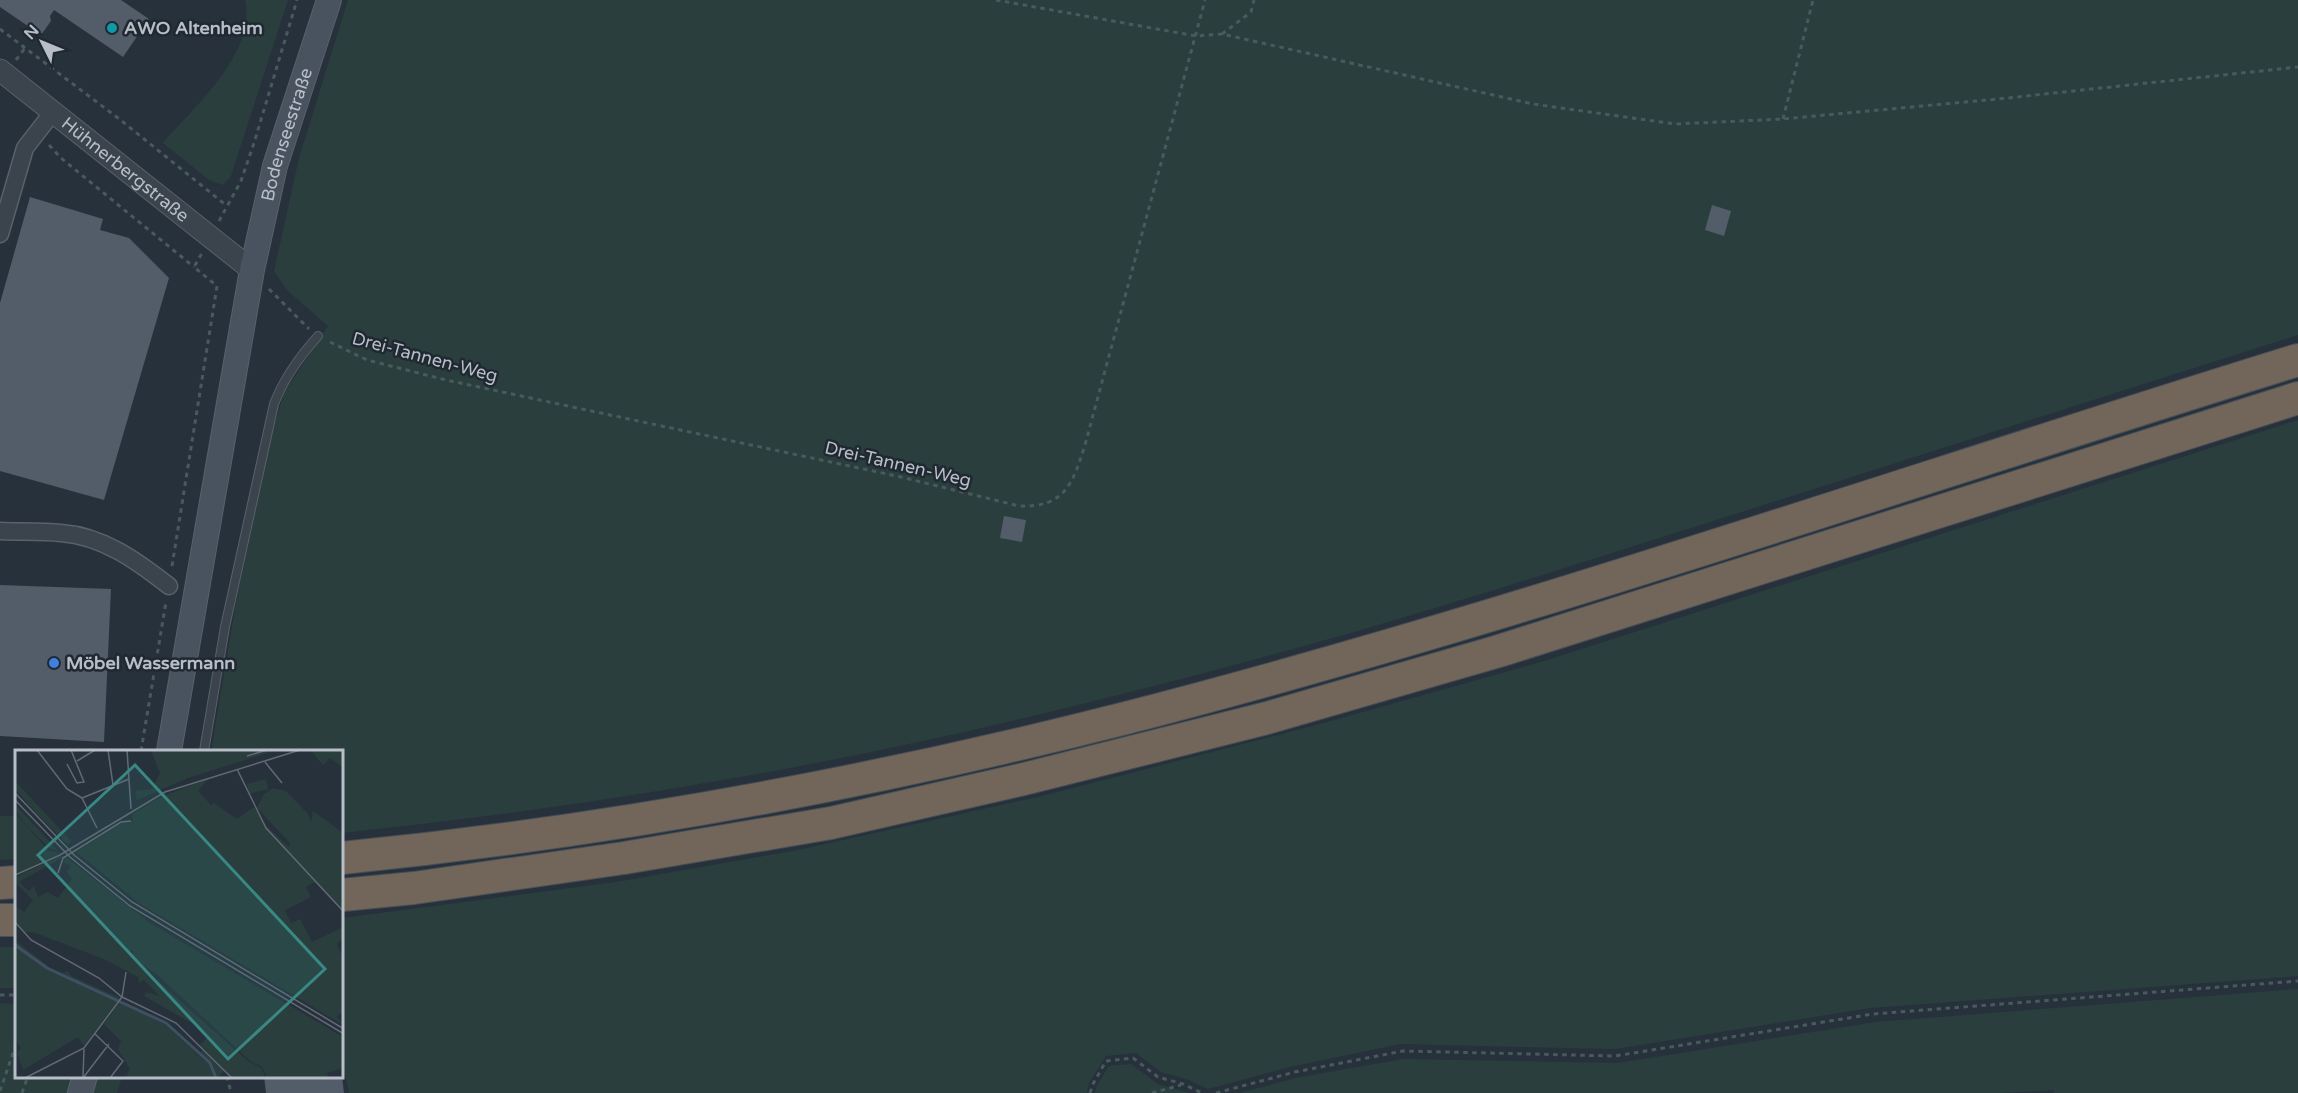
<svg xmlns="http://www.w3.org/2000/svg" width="2298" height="1093" viewBox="0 0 2298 1093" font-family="'Varela Round',sans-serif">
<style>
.green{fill:#2a3e3e}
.building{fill:#535c69}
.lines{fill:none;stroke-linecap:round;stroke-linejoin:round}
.service-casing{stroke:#59616a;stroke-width:10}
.minor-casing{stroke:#59616a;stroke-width:19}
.tertiary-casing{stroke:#59616a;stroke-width:23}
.secondary-casing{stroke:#59616a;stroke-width:26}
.motorway-casing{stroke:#464e57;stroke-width:34}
.path{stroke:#495a5c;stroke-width:3;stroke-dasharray:4.5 4.5;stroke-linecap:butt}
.service{stroke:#3b434c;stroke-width:8}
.minor{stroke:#3b434c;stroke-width:16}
.tertiary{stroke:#3b434c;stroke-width:21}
.secondary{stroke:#49525f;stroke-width:24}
.motorway{stroke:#716659;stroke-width:32}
.culture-dot{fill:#0f9aa8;stroke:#202831;stroke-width:2}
.shop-dot{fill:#3f7fe0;stroke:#202831;stroke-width:2}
.labels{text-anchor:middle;stroke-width:5;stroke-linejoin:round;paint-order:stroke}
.poi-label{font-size:18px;font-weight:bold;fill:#b7bec7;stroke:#202831;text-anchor:start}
.street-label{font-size:18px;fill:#b7bec7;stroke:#202831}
.inset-river{fill:none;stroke:#3f5063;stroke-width:3}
.inset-road{fill:none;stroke:#616974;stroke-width:1.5}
.view{fill:#398884;fill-opacity:0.15;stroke:#398884;stroke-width:3}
.inset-edge{fill:none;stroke:#b7bec7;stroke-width:3}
</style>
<rect width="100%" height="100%" fill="#27313c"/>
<path class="green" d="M245,0H288L231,176L223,185L209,180L163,143C194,107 257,53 245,0Z
M348,0H2298V335C2091,400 1885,467 1678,532C1539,576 1400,621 1260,658C1064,711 865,758 664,790C557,808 450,821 342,833V751H211L236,603L271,436L284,393L328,326L287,290L274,271L299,158Z
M2298,420V976L1870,1008L1615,1049L1400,1044L1290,1067L1208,1089L1186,1079L1161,1072L1136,1053L1106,1056L1089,1083L1087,1093H349L342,1059V918L616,882L798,850L1042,796L1320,724L1541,662Z
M0,816H16V859L0,860Z
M0,947H16V988H0Z
M2298,989V1093H2054L2053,1090L2000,1093H1240L1295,1078L1403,1059L1618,1063L1876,1022Z
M0,1003L16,1004V1076L74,1077L68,1093H0Z
M1131,1064L1158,1084L1189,1093H1095L1097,1085L1109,1066Z
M96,1077H122L117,1093H90Z"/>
<path class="building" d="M0,0H121L149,19L123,57L54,10L50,16L51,21L41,35L0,7Z
M30,197L103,219L100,230L129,238L169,278L104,500L0,471V303Z
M1712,205L1731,211L1724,236L1705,230Z
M1004,516L1026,520L1022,542L1000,538Z
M0,585L111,589L104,742L0,736Z
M264,1076H342L344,1093H266Z"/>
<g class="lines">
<g class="service-casing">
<path id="service" d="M204,751L225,627L274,404C284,378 299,357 318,336"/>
</g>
<g class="minor-casing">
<path id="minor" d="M0,234L25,148L53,112
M0,531C20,532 41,531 61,533C103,536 137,561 169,586"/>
</g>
<g class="tertiary-casing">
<g id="tertiary">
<path id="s1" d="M0,70L252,270"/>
</g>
</g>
<g class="secondary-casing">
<g id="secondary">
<path id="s2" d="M169,751L252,270L275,166L329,0"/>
<path d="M80,1093L85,1076"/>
</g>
</g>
<g class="motorway-casing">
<path id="motorway" d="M342,858C605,832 866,784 1122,719C1519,617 1906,481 2298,360
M0,883L16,882
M342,895L414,888L624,858L831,823L1024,779L1267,718L1499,651L2298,398
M0,920H16"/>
</g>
<path class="path" d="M996,0L1196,36L1222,34L1533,104L1675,124L1783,119L1998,99L2298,67
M0,29L118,118L227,206
M1222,34L1251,12L1254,0
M16,60L25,48
M1783,119L1813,0
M49,145L61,158L194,267
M219,221L241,181L254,143L297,0
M269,289L309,329
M330,342L367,360L446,380L901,477L1019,506C1065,508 1073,483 1085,445L1205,0
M172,566L217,286L194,267L202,253
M141,751L166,602
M0,995H16
M227,1076L231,1093
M0,1091L16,1044
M22,1093L28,1076
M1090,1093L1093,1084L1106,1061L1133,1058L1158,1077L1183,1084L1202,1093
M1152,1093L1181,1085
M1216,1093L1295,1072L1403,1051L1615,1056L1873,1014L2298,981"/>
<use href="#service" class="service"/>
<use href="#minor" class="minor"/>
<use href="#tertiary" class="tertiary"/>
<use href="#secondary" class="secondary"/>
<use href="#motorway" class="motorway"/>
</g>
<circle class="culture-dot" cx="112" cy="28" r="6"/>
<circle class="shop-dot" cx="54" cy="663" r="6"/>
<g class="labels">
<g class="poi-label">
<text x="124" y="34">AWO Altenheim</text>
<text x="66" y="669">Möbel Wassermann</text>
</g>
<g class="street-label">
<text dy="6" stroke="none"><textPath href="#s2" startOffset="628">Bodenseestraße</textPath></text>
<text dy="6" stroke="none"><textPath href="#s1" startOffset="160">Hühnerbergstraße</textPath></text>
<text transform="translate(425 357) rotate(15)" y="6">Drei-Tannen-Weg</text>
<text transform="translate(898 464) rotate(13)" y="6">Drei-Tannen-Weg</text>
</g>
</g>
<g transform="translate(15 750)">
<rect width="328" height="328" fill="#27313c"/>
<path d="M136,0H262L173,28L122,50L120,41L137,39L145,23ZM328,0V18L315,8L308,15L296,1ZM193,29L183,41L196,55L199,53L222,69L239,57L252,77L274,97L275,93L242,58L249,44L258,38L271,41L293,64L296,73L298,61L328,83V162L300,132L291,137L296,147L270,160L276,173L285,169L297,192L328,177V188L322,194L328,208V262L322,266L328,275L124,153L61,102L108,72L118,71L117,64L148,46ZM251,29L253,39L234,44L232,34ZM0,31L57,92L52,94L22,64L0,39ZM0,54L34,91L43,101L34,98L13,77L0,61ZM0,63L34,101L46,103L0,124ZM46,106H50L4,132L14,141L19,136L23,147L33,142L43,148L57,129L52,122L56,116L48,112L51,107L135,173L328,287V318L312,323L314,328H252L247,317L234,310L143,225L123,212L117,200L112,202L119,203L122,213L233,311L246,318L251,328H218L185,295L193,287L180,275L129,246L131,242L144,246L129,230L124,233L123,227L91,210L18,182H10L0,171V156L9,162L18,150L0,132V127ZM0,190L35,218L47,223L53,221L56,226L105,248L69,296L63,287L8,320L2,303L6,298L0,290ZM104,252L150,274L187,309L194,313L200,324L199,317L185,303L188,300L209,321L203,328H110L115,319L103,299L106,291L89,274Z" fill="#2a3e3e"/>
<path class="inset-river" d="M0,195L32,218L151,273L195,313L201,328"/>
<path class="inset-road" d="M22,0L52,39L67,48M93,0L98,35M112,0L116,59M232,6L252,0M62,11L80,0M250,12L267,33M52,14L62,33L69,32L56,0M222,19L251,78L329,162M0,43L59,105L117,152L329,279M67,48L114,29M67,48L82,78M0,50L55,107L115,156L329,284M43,123L48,108L106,72L116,71M0,125L45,105L150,42L285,0M0,172L16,190L84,228L107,247L161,273L217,328M80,284L108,311L95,328M68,327L69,299M10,328L69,298L107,247L111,222M68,328L94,294"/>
<path class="view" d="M120,15L310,219L213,309L23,105Z"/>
<rect width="328" height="328" class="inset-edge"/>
</g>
<g transform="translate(42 42) rotate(313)" stroke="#202831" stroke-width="4.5" paint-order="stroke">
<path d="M0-4.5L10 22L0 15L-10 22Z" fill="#b7bec7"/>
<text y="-9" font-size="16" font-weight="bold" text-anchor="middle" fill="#b7bec7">N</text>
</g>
</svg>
